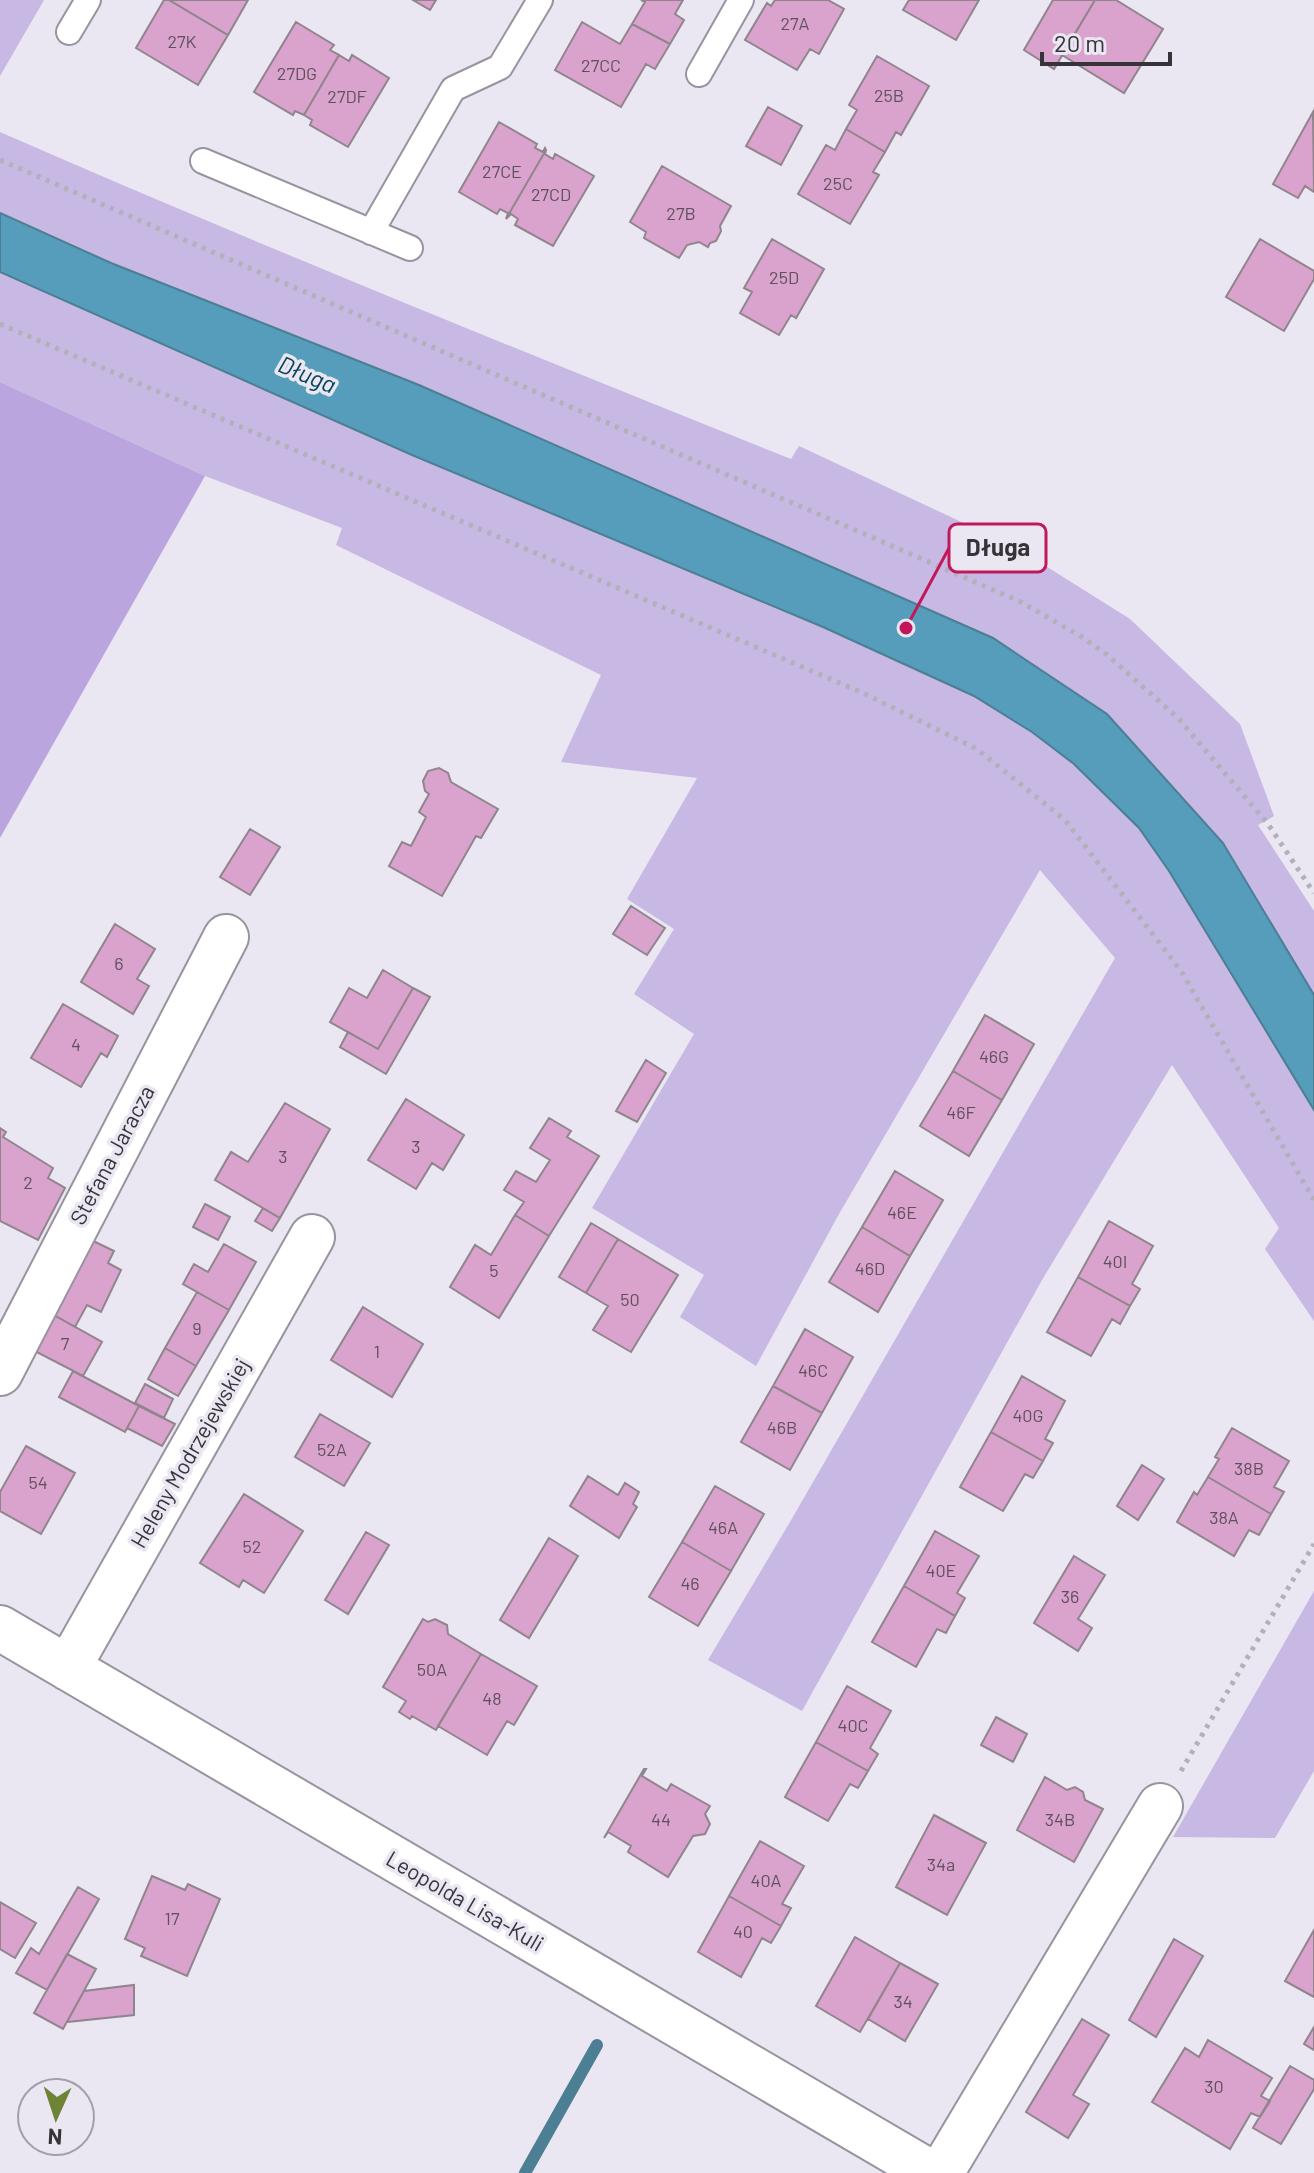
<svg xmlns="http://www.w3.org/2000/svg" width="1314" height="2173" viewBox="0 0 1314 2173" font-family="Barlow,sans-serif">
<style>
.green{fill:#c7b8e4}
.forest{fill:#bba5df}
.water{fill:#569dbb;stroke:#4c7e94;stroke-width:2}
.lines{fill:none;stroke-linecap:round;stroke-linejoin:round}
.stream{stroke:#4c7e94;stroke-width:12}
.building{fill:#daa3cd;stroke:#90858d;stroke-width:2}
.service-casing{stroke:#98949f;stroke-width:28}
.minor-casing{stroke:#98949f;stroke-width:48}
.path{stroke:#b3b0ba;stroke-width:5;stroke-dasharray:4 6;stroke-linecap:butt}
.service{stroke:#fff;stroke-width:24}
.minor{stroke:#fff;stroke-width:44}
.labels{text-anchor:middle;stroke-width:7;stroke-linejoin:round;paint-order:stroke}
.number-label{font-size:18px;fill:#5f505e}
.street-label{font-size:22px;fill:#363439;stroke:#eae6f2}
.water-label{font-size:24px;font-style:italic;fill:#03455a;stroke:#eae6f2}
.leader{fill:none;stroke:#c2185b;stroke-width:3}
.callout-dot{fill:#c2185b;stroke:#eae6f2;stroke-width:3}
.callout{fill:#eae6f2;stroke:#c2185b;stroke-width:3}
.callout-label{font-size:24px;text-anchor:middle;font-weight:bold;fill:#363439}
</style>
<rect width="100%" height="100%" fill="#eae6f2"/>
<path class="green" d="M0,0H44L0,76Z
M0,132C261,246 526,353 791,459L799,446L1017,548L1130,619L1240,724L1274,816L1258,825L1314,911V995L1224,843L1277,1048L1314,1110V1321L1265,1249L1279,1228L1172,1065L1042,1280L802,1711L708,1660L790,1522L1115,958L1040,870L839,1214L756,1366L680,1317L704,1275L592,1208L694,1034L634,994L674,929L627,899L697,778L561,762L601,675L336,545L342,528L205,476L0,382Z
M1314,1591V1771L1275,1838L1173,1837Z"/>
<path class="forest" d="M0,382L205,476L0,838Z"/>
<path class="water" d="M0,213L111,263L419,385L993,638L1107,714L1223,843L1314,995V1110L1169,871L1139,828L1074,764L1032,732L974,696L823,627L412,455L0,272Z"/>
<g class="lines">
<path class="stream" d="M525,2173L597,2045"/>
</g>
<path class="building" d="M164,0H169L228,35L198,85L136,48Z
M169,0H248L228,35Z
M413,0H436L430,10Z
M641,0H683L675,14L684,20L670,44L632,24L645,2Z
M775,0H828L844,9L819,54L810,49L797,70L745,40L767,3L771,6Z
M909,0H979L956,40L903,10Z
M1053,0H1095L1054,69L1024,50Z
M1095,0H1116L1163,29L1124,93L1062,55Z
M296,22L334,45L330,50L339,55L304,115L295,111L293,115L254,92Z
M582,22L620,44L632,24L670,44L655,69L646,64L621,107L555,70Z
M339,55L349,61L352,55L389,78L348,147L310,125L312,120L304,115Z
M877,56L929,86L901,135L896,132L885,152L846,129L857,110L849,105Z
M768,107L802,126L781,165L746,146Z
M1313,112L1314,192L1305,186L1298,198L1273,184Z
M499,122L537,144L535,148L543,152L545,148L546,150L506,219L508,213L500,209L497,214L459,192Z
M846,129L885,152L873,172L879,175L850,224L798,194L826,145L835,150Z
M546,150L545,154L553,159L555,154L594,176L553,246L515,225L518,219L511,214L506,219Z
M662,166L731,206L720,226L721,231L716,241L710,243L708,247L699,242L687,245L679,258L644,238L646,232L630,222Z
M772,239L824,269L796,318L791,315L779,335L740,313L752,292L744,288Z
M1260,239L1314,271V279L1284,331L1226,297Z
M439,768L448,773L451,782L498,809L481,838L476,836L442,896L389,866L402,842L411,846L426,817L419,812L429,794L425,791L423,781L428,771Z
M250,829L280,847L250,895L220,877Z
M631,906L665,928L647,955L613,934Z
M115,924L155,949L137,979L149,986L133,1014L81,982Z
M383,970L413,988L378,1049L330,1022L349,988L367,998Z
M413,988L430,997L386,1074L340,1047L348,1032L378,1049Z
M63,1004L118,1036L107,1057L101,1053L81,1087L31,1058Z
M985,1015L1034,1044L1002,1100L953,1071Z
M646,1060L666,1073L637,1122L616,1111Z
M953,1071L1002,1100L969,1156L920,1126Z
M406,1099L464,1135L443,1170L432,1163L416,1189L368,1160Z
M285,1103L330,1129L280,1218L215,1180L231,1152L248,1162Z
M549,1118L571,1131L567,1137L599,1156L549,1236L515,1215L524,1202L504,1190L516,1171L536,1182L550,1160L530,1148Z
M0,1128L6,1132L3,1137L53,1168L48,1178L65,1188L38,1240L0,1221Z
M895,1171L943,1200L910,1256L862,1227Z
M205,1204L230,1217L218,1240L193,1227Z
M263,1208L280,1218L272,1231L255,1221Z
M515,1215L549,1236L499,1318L450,1287L475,1245L491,1255Z
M1109,1221L1153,1246L1132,1284L1140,1289L1130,1306L1078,1277Z
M591,1223L618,1239L586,1293L559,1277Z
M862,1227L910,1256L878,1312L829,1282Z
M87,1238L114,1251L108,1263L121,1270L101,1312L87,1305L75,1327L45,1310Z
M618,1239L678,1275L631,1352L593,1330L608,1306L586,1293Z
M224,1244L256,1262L229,1310L183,1284L194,1264L208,1272Z
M1078,1277L1130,1306L1120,1324L1112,1319L1091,1356L1047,1332Z
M197,1292L229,1310L196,1366L165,1348Z
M363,1307L423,1344L392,1397L331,1360Z
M45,1310L102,1342L83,1376L27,1347Z
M805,1329L853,1357L822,1413L773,1386Z
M165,1348L196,1366L178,1396L148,1379Z
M73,1371L139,1406L125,1432L59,1397Z
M1022,1376L1065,1401L1045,1439L1053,1443L1043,1461L991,1432Z
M145,1384L173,1399L164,1418L135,1403Z
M773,1386L822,1413L790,1470L741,1442Z
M139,1406L175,1424L162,1446L127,1428Z
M320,1414L370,1443L344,1486L295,1457Z
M1232,1428L1289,1461L1274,1487L1284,1492L1271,1514L1208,1477L1219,1459L1215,1457Z
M991,1432L1043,1461L1033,1478L1025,1474L1003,1511L960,1487Z
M26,1446L75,1473L41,1534L0,1511V1492Z
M1142,1465L1164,1479L1138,1520L1117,1506Z
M588,1476L618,1495L625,1483L639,1492L633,1504L637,1507L619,1538L570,1506Z
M1208,1477L1271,1514L1259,1535L1249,1530L1234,1556L1177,1522L1194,1492L1197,1495Z
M715,1486L764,1514L731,1571L682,1542Z
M244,1494L303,1531L264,1593L243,1580L239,1587L200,1563Z
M935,1531L979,1556L957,1593L965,1598L955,1616L904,1586Z
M366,1532L389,1545L348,1614L325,1600Z
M549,1538L578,1556L529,1638L500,1620Z
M682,1542L731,1571L698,1626L649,1597Z
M1074,1556L1105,1575L1078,1619L1092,1628L1078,1651L1034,1623Z
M904,1586L955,1616L946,1633L937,1629L916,1667L872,1642Z
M423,1619L428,1622L435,1619L447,1625L448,1634L481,1654L436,1730L412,1716L410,1719L399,1712L406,1701L383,1687Z
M481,1654L537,1686L514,1725L507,1721L487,1755L438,1726Z
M847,1686L891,1711L870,1748L878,1754L868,1771L816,1742Z
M996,1717L1027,1734L1013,1762L981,1745Z
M816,1742L868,1771L858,1788L850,1784L828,1821L785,1797Z
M644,1769H646L642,1776L667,1791L671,1784L710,1806L705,1814L710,1824L705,1834L693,1836L668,1877L628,1852L631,1846L608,1832L604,1838Z
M1045,1777L1067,1790L1075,1787L1083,1792L1085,1800L1103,1809L1074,1862L1017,1830Z
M934,1815L986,1843L947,1915L896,1887Z
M760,1841L804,1866L782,1904L791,1908L781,1926L729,1896Z
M152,1876L185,1890L188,1884L220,1899L187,1976L141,1956L145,1948L125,1939Z
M78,1887L99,1899L47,1990L16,1973L31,1948L39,1954Z
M729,1896L781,1926L771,1943L762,1938L741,1977L698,1952Z
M0,1902L36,1923L15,1958L0,1949Z
M1314,1930V1997L1285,1981Z
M855,1937L900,1963L860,2032L816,2006Z
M1174,1939L1203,1956L1156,2037L1129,2020Z
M67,1954L96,1969L63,2029L34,2013Z
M900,1963L938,1984L905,2041L868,2019Z
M134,1985V2015L67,2022L84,1991Z
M1082,2019L1109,2035L1073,2095L1089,2104L1068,2138L1026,2112Z
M1314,2027V2050L1304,2044Z
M1208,2040L1272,2078L1261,2096L1270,2101L1260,2117L1251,2113L1230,2149L1152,2102L1185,2048L1199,2057Z
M1290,2066L1314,2080V2089L1281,2144L1253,2128Z"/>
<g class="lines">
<g class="service-casing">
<path id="service" d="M69,32L88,0
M699,74L741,0
M203,161L410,248
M371,232L453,89L500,67L540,0"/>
</g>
<g class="minor-casing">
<path id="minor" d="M0,1373L226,937
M0,1628L931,2173
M68,1668L312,1237
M941,2173L1160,1806"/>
</g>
<path class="path" d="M0,160L1019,601L1082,637L1106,654L1178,718L1268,824L1314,893
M0,324L861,692L977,749L1065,820L1181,971L1314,1200
M1181,1771L1314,1544"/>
<use href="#service" class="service"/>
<use href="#minor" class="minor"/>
</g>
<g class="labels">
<g class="number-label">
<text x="795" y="30">27A</text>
<text x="182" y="48">27K</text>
<text x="601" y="72">27CC</text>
<text x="297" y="80">27DG</text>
<text x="889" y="102">25B</text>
<text x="347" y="103">27DF</text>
<text x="502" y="178">27CE</text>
<text x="838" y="190">25C</text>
<text x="551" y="201">27CD</text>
<text x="681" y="220">27B</text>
<text x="784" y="284">25D</text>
<text x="119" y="970">6</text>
<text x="76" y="1051">4</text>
<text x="994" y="1063">46G</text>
<text x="961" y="1119">46F</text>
<text x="416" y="1153">3</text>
<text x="283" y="1163">3</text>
<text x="28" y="1189">2</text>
<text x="902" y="1219">46E</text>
<text x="1115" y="1268">40I</text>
<text x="870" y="1275">46D</text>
<text x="494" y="1277">5</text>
<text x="630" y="1306">50</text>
<text x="197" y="1335">9</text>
<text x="65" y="1350">7</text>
<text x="377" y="1358">1</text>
<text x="813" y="1377">46C</text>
<text x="1028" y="1422">40G</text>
<text x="782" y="1434">46B</text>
<text x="332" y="1456">52A</text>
<text x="1249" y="1475">38B</text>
<text x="38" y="1489">54</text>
<text x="1224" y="1524">38A</text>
<text x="723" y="1534">46A</text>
<text x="252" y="1553">52</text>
<text x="941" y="1577">40E</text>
<text x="690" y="1590">46</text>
<text x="1070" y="1603">36</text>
<text x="432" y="1676">50A</text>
<text x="492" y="1705">48</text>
<text x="853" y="1732">40C</text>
<text x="661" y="1826">44</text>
<text x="1060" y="1826">34B</text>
<text x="941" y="1871">34a</text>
<text x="766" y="1887">40A</text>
<text x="172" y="1925">17</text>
<text x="743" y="1938">40</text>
<text x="903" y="2008">34</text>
<text x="1214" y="2093">30</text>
</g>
<g class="street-label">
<text transform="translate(112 1155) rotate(-62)" y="8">Stefana Jaracza</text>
<text transform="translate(190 1453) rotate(-60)" y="8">Heleny Modrzejewskiej</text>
<text transform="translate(465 1901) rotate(30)" y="8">Leopolda Lisa-Kuli</text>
</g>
<g class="water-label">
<text transform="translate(307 375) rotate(23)" y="8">Długa</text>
</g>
</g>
<path class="leader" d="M906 628L949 548"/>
<circle class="callout-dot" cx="906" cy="628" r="8"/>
<rect class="callout" x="949" y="524" width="97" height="48" rx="8"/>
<g class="callout-label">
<text x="998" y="556">Długa</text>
</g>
<g transform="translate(56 2117) rotate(183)"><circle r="38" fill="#eae6f2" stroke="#a29fa8" stroke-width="2"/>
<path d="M0-6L14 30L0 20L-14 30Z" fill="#6e8335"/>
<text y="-12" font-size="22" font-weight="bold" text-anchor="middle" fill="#363439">N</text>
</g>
<path d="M1042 52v12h128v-12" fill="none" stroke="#363439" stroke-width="4"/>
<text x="1054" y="52" font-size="24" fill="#363439" stroke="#eae6f2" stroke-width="6" paint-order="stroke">20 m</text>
</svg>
